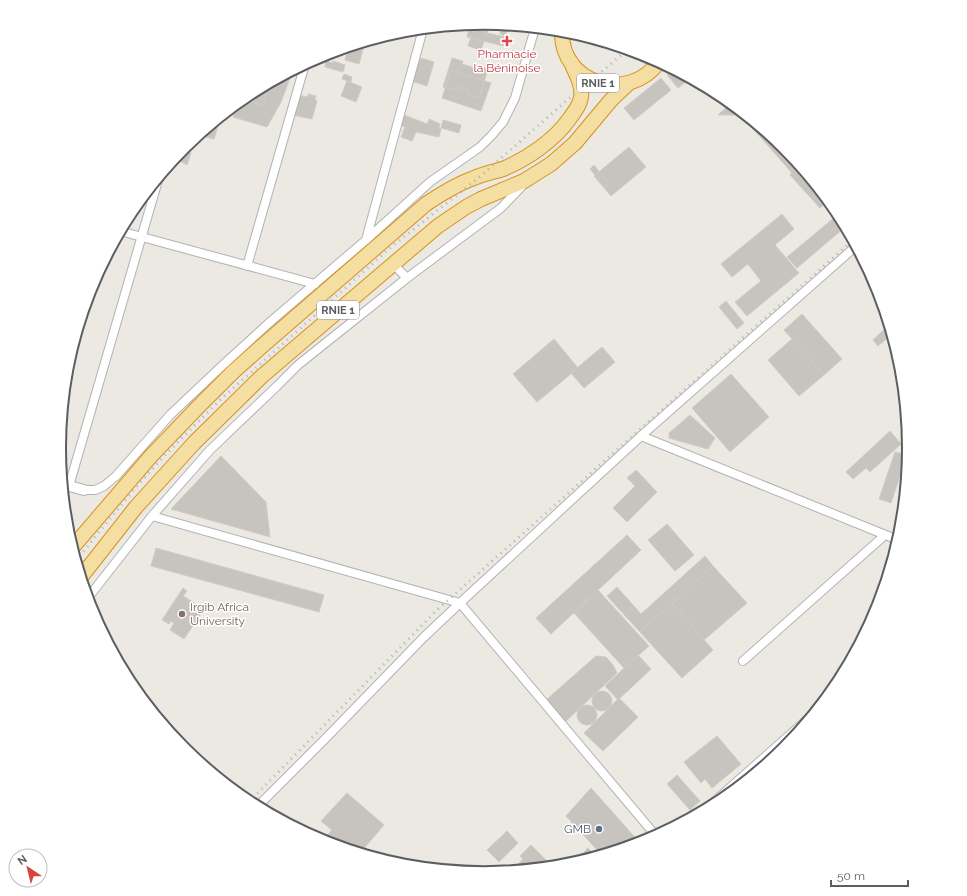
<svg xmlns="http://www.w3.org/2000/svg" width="967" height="896" viewBox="0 0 967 896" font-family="Raleway,sans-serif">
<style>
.building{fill:#c7c4c0;stroke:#d0cbc2}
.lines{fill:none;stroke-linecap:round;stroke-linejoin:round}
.minor-casing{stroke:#b0b3b7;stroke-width:10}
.tertiary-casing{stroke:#b0b3b7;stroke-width:12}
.trunk-casing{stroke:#d69219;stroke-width:16}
.minor{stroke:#fff;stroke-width:8}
.tertiary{stroke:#fff;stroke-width:10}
.trunk{stroke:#f4dea2;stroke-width:14}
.rail{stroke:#b1b2b2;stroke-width:3;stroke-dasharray:1 5;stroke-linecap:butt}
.health-dot{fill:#e0444e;stroke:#fff;stroke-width:1.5}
.education-dot{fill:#8d6e63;stroke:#fff;stroke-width:1.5}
.service-dot{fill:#5c6f8a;stroke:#fff;stroke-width:1.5}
.labels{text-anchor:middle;stroke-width:3;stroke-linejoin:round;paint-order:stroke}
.shield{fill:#fff;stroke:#8c8e91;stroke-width:1}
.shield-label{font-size:11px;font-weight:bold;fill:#5b5e62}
.health-label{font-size:12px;fill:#be3a42;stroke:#fff}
.education-label{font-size:12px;fill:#785e54;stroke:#fff;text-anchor:start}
.service-label{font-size:12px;fill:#4e5e75;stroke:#fff;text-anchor:end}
.rim{fill:none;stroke:#5b5e62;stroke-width:2}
</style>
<rect width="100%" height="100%" fill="#ece9e3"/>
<path class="building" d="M470,24H472L484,27L483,32L505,37L503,46L467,37Z
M493,24L509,26L505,36L500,34L502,28L492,25Z
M475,26L488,30L481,50L468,46Z
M365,42L359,64L345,60L349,47Z
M421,58L434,62L427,86L408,80L417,63H419Z
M452,58L463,61L462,64L475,68V65L488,69L479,98L467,94L468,90L456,87L455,90L443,87Z
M326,61L333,63V61L345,65L343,72L325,67Z
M451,70L491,83L481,111L442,98Z
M673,70L690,79L678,88L667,75Z
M344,74L352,77L351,82L342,79Z
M282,76L290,78L281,102L267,127L233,117L236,104L247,95L260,96L263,91L257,89Z
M661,78L671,90L634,120L624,108Z
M347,81L362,87L356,102L341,96Z
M270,82L263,106L251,102L254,94L251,93Z
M267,84L266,89L262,88V90L265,91L264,96L260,95L259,98L263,99L261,104L252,101L254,93L252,92Z
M308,94L316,96L315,100L317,101L312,119L292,115L297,95L308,97Z
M728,106L736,115H718Z
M743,113L784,148L828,201L820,208L790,175L792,173L741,115Z
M404,115L427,124L429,119L440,124L439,128L441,129L439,137L416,132L412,141L401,137L405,127L400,125Z
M443,120L461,125L459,133L441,128Z
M212,124L218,126L214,139L199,135Z
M629,147L646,167L611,196L594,176Z
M182,151L191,153L187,165L178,160Z
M594,165L609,184L605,187L590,169Z
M782,214L794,229L775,245L799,273L747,316L735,302L761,281L748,264L732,277L721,264Z
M835,217L844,228L797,268L787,257Z
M726,301L744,323L737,329L719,307Z
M802,314L842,359L824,375L784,330Z
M888,326L891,335L878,346L873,340Z
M554,339L578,368L537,402L513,374Z
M792,339L824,375L799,396L768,360Z
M602,347L615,362L584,388L571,373Z
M731,374L769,417L730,452L692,408Z
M690,415L715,438L708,449L669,438V433Z
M890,431L901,444L870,472L866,468L853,479L846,472Z
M895,452L907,455L891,503L879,499Z
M221,456L266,502L270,537L171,509Z
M636,470L657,492L627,522L613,508L635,486L627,478Z
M667,524L694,555L675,571L648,540Z
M627,535L641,550L551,634L536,618Z
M156,548L324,595L319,612L151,566Z
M705,556L713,566L640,632L607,596L617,587L641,614Z
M713,566L747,603L704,640L672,603Z
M183,588L187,591L183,596L204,609L184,639L170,630L174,623L171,621L169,624L162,620Z
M598,590L649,646L624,668L574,613Z
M672,603L713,650L682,678L640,632Z
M638,655L651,669L618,700L605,686Z
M596,656L606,657L613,665L617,673L565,722L546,700Z
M592 701a10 10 0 1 1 20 0a10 10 0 1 1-20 0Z
M619,698L638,717L603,751L584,733Z
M577 715a10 10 0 1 1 20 0a10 10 0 1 1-20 0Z
M717,736L741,764L712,788L705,779L701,783L684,762Z
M677,775L700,801L690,810L667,784Z
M591,788L640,843L601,854L566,816Z
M347,793L384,825L360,853L325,842L323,840L332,830L321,821Z
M507,831L518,843L499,862L487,850Z
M531,845L552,866L513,870L523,859L520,856Z
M588,848L596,856L574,863Z"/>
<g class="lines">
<g class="minor-casing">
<path id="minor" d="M120,231L315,284
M366,240L423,29
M393,264L407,278
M247,266L305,64
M641,436L898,540
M69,486L159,177
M84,490H95L104,486L116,476L170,415L223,365L270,322L366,240L430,182L480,147L492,135L503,122L515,98L535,28
M152,516L460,603L656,836
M87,599L152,516L210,450L276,387L298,365L323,345L407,278L501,208L524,184
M743,661L885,535
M257,807L326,738L424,637L460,603L641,436L855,247
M707,808L810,717"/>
</g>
<g class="tertiary-casing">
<path id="tertiary" d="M62,484L84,490"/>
</g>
<g class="trunk-casing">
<path id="trunk" d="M562,31C560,84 628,104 659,62
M72,548L151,456L199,406L233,372L261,347L426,204C441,194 457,184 474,178C483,174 493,172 503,169C527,159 555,140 570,118C575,111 580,105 581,97C583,84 575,73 571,62
M81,577L136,507L194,443L261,377L351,300L438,226L466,207L481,199L524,181L551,164L575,143L611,100L629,83"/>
</g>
<use href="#minor" class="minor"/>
<use href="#tertiary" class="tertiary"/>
<use href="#trunk" class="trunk"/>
<path class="rail" d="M76,561L99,532L137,486L165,455L220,400L390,248L482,175L581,88L592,80L627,50
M249,802L437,610L852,241"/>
</g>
<path class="health-dot" d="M505 35h4v4h4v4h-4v4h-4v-4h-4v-4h4z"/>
<circle class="education-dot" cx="182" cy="614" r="4"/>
<circle class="service-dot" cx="599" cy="829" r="4"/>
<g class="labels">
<g class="shield">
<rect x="577" y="74" width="42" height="18" rx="3"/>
<rect x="317" y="301" width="42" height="18" rx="3"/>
</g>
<g class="shield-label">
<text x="598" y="87">RNIE 1</text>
<text x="338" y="314">RNIE 1</text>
</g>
<g class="health-label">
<text x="507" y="58">Pharmacie<tspan x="507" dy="14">la Béninoise</tspan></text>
</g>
<g class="education-label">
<text x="190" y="611">Irgib Africa<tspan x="190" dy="14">University</tspan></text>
</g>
<g class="service-label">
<text x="591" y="833">GMB</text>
</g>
</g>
<path d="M0 0H967V896H0ZM66 448a418 418 0 1 1 836 0a418 418 0 1 1-836 0Z" fill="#fff" fill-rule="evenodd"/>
<path class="rim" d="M66 448a418 418 0 1 1 836 0a418 418 0 1 1-836 0Z"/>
<g transform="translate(28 868) rotate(325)"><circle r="19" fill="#ffffff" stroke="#bdbfc0"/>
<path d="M0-3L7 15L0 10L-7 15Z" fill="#d5443f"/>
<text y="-6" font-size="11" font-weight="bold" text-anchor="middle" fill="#5b5e62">N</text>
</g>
<path d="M831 880v6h77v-6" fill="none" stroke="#5b5e62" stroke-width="2"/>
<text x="837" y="880" font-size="12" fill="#5b5e62" stroke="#ffffff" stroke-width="3" paint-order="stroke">50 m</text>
</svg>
